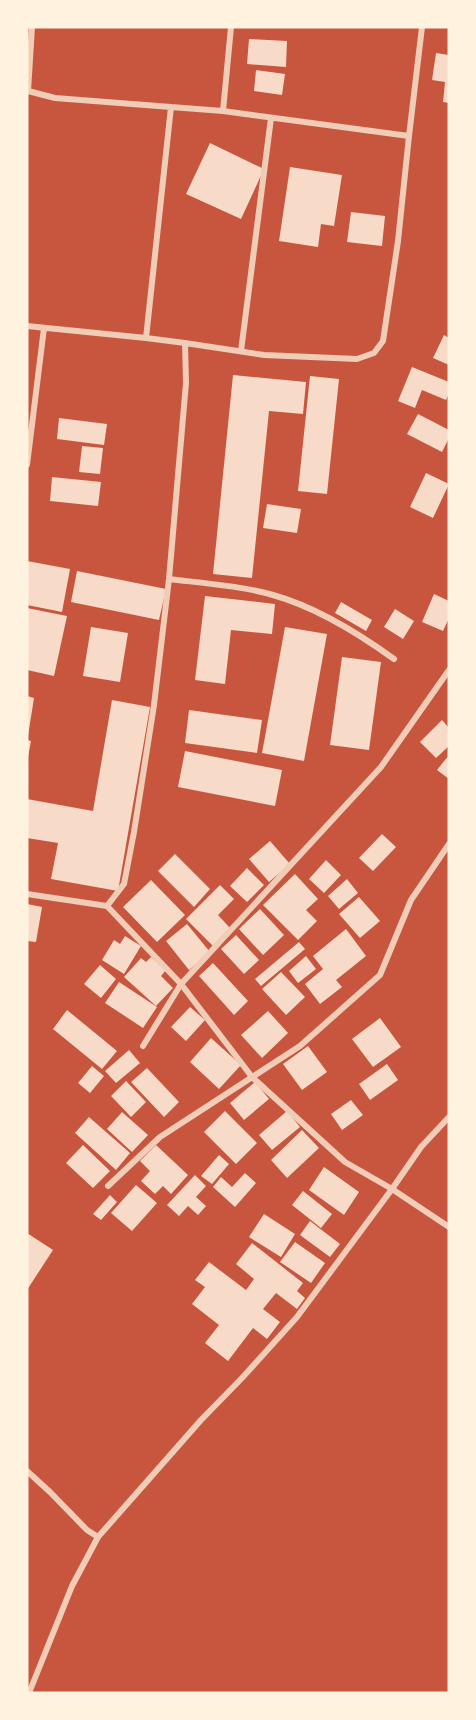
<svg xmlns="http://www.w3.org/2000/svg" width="476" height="1720" viewBox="0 0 476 1720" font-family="'Titillium Web',sans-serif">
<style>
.building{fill:#f7dbc8}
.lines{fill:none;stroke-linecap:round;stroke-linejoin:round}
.minor{stroke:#f1ccb7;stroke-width:6}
</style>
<rect width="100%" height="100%" fill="#c8553d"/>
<path class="building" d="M249,39L287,41L286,67L247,64Z
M436,53L449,55V103L443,102L445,82L432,80Z
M256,70L285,74L282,95L254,91Z
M210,143L264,169L241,219L186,194Z
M290,167L342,175L334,226L321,224L318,247L279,241Z
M351,212L385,216L382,246L347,242Z
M444,335L449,338V365L433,358Z
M412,367L449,382V393L446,400L422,390L415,408L398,401Z
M233,375L306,382L303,414L269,411L252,578L213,574Z
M310,376L339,379L327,494L298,491Z
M418,414L449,430V438L442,452L407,434Z
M59,418L107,424L104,445L57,439Z
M82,446L103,448L100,474L79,472Z
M426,473L449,484L433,518L410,507Z
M52,477L101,482L98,506L50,501Z
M267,504L301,509L297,533L263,528Z
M27,561L70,569L62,612L27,605Z
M77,571L166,589L159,620L71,602Z
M434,594L449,601V618L443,631L422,622Z
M205,596L275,604L272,634L231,630L225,684L195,680Z
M341,602L372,620L366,631L335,613Z
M27,608L67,616L54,676L27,670Z
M395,609L414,621L403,639L384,627Z
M91,627L128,633L120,682L83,676Z
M285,627L327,634L304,761L262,753Z
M342,657L381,662L369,750L330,745Z
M27,696L34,698L28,736H27Z
M112,700L150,707L118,891L51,879L58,843L27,838V799L93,811Z
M189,710L262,720L257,753L185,743Z
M442,720L449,728V746L436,758L420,742Z
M27,740L31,741L28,757H27Z
M185,751L282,770L275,806L178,787Z
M449,755V779L437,770Z
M382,834L396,847L373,871L359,858Z
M270,841L290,864L269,882L249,859Z
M175,854L210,889L194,907L158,871Z
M326,860L341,875L324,893L309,879Z
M247,868L264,885L247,902L230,886Z
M295,874L318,899L306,910L317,921L298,940L263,905Z
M347,879L358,893L339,909L328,896Z
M151,880L185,915L157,942L123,907Z
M220,885L234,899L218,915L230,928L213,946L186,919Z
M359,897L380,921L360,938L339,914Z
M27,904L42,907L36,942L27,941Z
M260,909L284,935L263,955L239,929Z
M187,924L210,952L189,970L166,941Z
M346,929L366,956L336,980L342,987L320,1004L305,984L323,969L313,956Z
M236,935L259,960L244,974L221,949Z
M125,936L141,946L124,974L102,960L114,940L120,944Z
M299,942L305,949L261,986L255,979Z
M306,956L316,969L298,983L289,971Z
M151,957L166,970L161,976L173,988L156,1006L124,977L141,958L146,962Z
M213,963L248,1001L234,1015L199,976Z
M100,965L116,979L101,998L84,984Z
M281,972L305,997L286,1015L262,989Z
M119,982L157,1007L143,1028L105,1003Z
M190,1007L205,1020L186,1041L171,1027Z
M67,1010L117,1051L102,1069L53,1029Z
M268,1011L288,1033L262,1058L241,1035Z
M380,1018L401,1047L373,1067L352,1039Z
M211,1038L241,1065L219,1089L190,1062Z
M308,1046L327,1072L302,1090L283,1064Z
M129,1050L140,1063L116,1083L105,1071Z
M387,1064L398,1080L370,1100L359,1084Z
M92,1066L104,1076L90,1093L78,1083Z
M147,1068L179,1102L164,1117L131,1082Z
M126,1081L146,1102L131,1117L111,1096Z
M255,1082L269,1099L244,1120L230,1103Z
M351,1100L363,1115L342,1130L331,1114Z
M225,1111L257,1143L236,1164L204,1132Z
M287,1111L300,1127L272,1150L259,1135Z
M122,1112L148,1135L132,1152L107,1129Z
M89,1117L130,1153L116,1170L75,1133Z
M302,1130L319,1148L287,1178L271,1160Z
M83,1145L110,1171L93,1188L66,1163Z
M156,1145L188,1175L171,1194L163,1186L155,1194L141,1181L150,1171L140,1161Z
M219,1155L229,1164L212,1184L201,1176Z
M324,1167L359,1192L344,1215L309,1190Z
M245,1173L256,1183L235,1207L213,1187L221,1177L232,1187Z
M195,1175L206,1186L196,1197L206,1206L198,1215L188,1206L179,1216L167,1205Z
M136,1185L157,1203L132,1231L111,1213Z
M303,1191L332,1214L321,1228L292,1205Z
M110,1195L117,1202L101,1220L93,1214Z
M264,1214L295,1234L281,1257L249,1237Z
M310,1221L340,1244L330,1257L300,1235Z
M27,1233L53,1250L27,1290Z
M295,1242L325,1263L311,1283L280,1262Z
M252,1243L303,1283L297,1291L305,1298L297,1309L276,1293L263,1309L280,1322L267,1339L253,1328L228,1361L205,1343L219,1325L192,1304L205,1287L195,1280L209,1262L246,1290L254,1279L236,1264Z"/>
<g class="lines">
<path class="minor" d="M32,27L28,91L55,98L171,107
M223,111L409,136
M27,326L146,338
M185,343L264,355L357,359L374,353L383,341L398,241L409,136L422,27
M241,351L271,118
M27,465L44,328
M169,579C202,583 242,586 273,595C316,607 358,633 394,659
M27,894L107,906L181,984L381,767L449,670
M107,906L124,884L134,832L154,705L169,579L186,383L185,343L146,338L171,107L223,111L231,27
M143,1046L181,984L252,1077L345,1162L392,1189L449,1227
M108,1186L160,1137L300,1046L380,975L411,900L449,844
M27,1471L50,1492L87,1530L98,1537L201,1420L242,1378L297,1317L392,1189L421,1147L449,1117
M29,1693L72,1586L98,1537"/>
</g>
<rect width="476" height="1720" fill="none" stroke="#fff3e0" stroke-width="57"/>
</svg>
